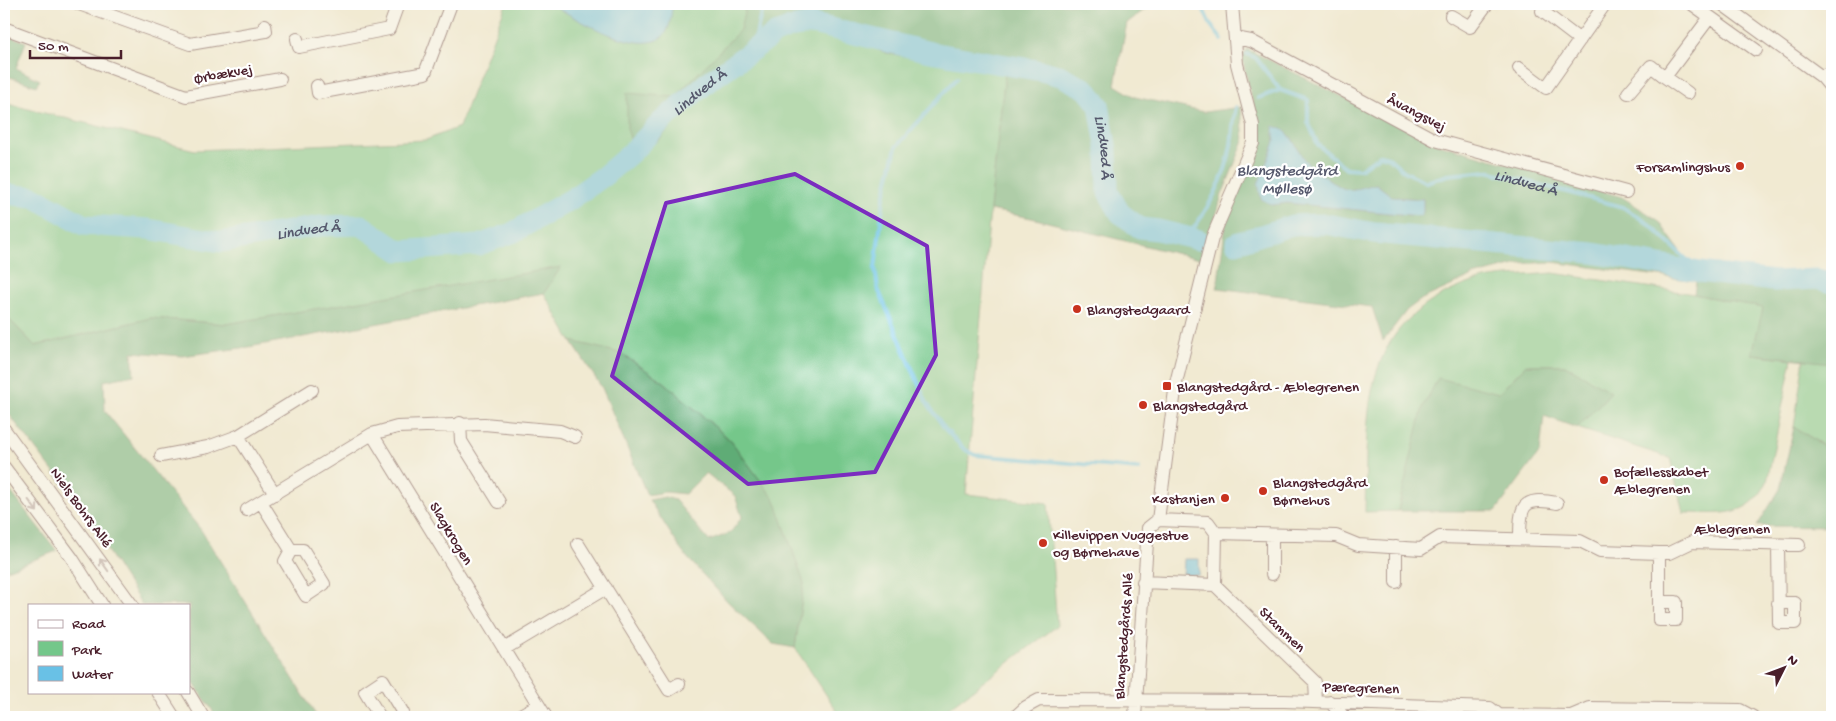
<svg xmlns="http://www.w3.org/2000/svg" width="1836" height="721" viewBox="0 0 1836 721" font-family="'Gochi Hand',sans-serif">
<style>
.green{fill:#74c78a;stroke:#5f735a}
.forest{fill:#5fac76;stroke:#546650;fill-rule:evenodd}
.water{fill:#69c1e6;stroke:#5a7088}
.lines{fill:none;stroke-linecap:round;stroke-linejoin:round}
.stream{stroke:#69c1e6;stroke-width:4}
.river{stroke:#69c1e6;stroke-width:21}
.minor-casing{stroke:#633d44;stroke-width:14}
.minor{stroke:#fff;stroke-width:12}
.oneway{stroke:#ae9aa0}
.marked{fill:none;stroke:#7b2cbf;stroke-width:4;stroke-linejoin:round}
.poi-dot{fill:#c8321e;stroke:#fff;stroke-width:2}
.labels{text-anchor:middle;stroke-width:4.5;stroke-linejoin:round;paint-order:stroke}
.street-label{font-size:15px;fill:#4a1f2b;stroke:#fff}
.poi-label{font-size:15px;fill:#4a1f2b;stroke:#fff;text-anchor:start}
.water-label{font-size:16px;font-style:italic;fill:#55586c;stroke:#fff}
</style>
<rect width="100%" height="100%" fill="#fff"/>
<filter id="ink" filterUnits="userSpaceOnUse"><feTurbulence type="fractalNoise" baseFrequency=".02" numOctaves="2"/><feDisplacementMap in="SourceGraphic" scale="10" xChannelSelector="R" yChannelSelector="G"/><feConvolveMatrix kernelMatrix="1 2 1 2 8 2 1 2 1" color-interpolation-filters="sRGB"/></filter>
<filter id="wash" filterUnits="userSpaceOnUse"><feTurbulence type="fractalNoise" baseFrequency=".0096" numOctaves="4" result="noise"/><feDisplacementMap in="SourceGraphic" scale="20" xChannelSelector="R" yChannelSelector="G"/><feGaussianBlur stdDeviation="1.12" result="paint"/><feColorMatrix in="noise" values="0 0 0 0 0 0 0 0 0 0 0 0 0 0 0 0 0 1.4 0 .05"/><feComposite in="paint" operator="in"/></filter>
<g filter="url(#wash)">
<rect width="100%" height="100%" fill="#f1ead2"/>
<path class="green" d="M506,4H746L740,30L675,98L634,153L772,42L824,30L887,53L1005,73L990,210L966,494L1048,503L1057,626L937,717H841L795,648L804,583L731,441L664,382L620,354L571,341L544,293L560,268L226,324L151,318L35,346L4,314V103L195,150L426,140L459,127Z
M1553,273L1694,294L1764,308L1752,354L1792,359L1767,482C1749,520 1719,513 1683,513L1670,458L1577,428L1610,392L1565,365H1526L1401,495L1398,511L1365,512C1368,410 1356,322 1473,282C1498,274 1527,276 1553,273Z
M1804,358L1832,361V451L1794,427Z"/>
<path class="forest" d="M746,4H1148L1147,8L1127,23L1115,85L1135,97L1204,112L1241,107L1244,141L1222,195L1203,260L1031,218L990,210L1005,73L887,53L824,30L772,42L687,108L658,141L634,153L627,128V93L675,97L740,30Z
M4,34L26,42L16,68L40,80L36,86L4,75Z
M1247,49L1435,143L1622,197L1658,220L1697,275L1805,287L1832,277V363L1752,354L1763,308L1694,294L1696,281L1552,262L1519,264L1473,276L1422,299L1407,310L1383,341L1372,307L1217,288L1227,215L1259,147L1256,117L1242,58ZM1273,127C1291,128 1295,146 1304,159C1308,165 1338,187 1345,189C1355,191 1366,186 1376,184L1393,197L1423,199V212L1420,216L1287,203L1272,205L1270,156L1275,142Z
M561,267L544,293L249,347L182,356L132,352L134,375L104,381L105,411L201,530L317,717H217L189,677V605H142L72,496L4,408V314L35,346L151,318L226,324Z
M571,341L620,353L664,382L731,441L775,500L804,583L795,648L773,644L728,602L683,553L649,500L665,497L675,500L709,541L730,533L742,517L735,496L706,473L685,494L665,492L647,495L602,388Z
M1526,365H1565L1611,392L1577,428L1544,416L1540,452L1496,511H1398L1423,407L1438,378L1499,393Z
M1794,427L1832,451V527L1757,526L1780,489Z
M4,483L57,551L4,571Z"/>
<path class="water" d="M552,4H673C671,13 671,26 665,34C644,60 573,18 552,4Z
M1273,126C1291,129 1295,146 1304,159C1308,165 1338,187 1345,189C1355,191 1366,186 1376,184L1393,197L1423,199V212L1420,216L1287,203L1272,205L1261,199L1258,184L1275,142Z
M1184,559H1199V575H1183Z"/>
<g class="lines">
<g class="stream">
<path d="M1201,4L1210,24L1222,40"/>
<path d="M753,49L763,4"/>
<path d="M1247,54L1256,58L1280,90"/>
<path d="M957,78L896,147L884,197L875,268L878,289L926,401L945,429L964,449L975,455L1139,469"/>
<path id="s1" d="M1258,98L1280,90L1308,100V122L1318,145L1346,168L1360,169L1380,155L1388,157L1404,171L1426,182L1448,175L1488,171L1623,207L1649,224L1700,272"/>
<path d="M1186,238C1207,212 1226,178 1231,145C1233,132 1233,120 1236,107"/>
</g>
<g class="river">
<path id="s2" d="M4,194L34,197L84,225L148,229L221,242L321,226L361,225L399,251L479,245L512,233L570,200L604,176L630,154L661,122L708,82L775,34L789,28L813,24L930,52L1042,71L1061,76L1086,89L1099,105L1107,151L1108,192L1120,213L1140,228L1158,230L1199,240"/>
<path d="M1236,243L1293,225L1326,224L1374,233L1593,253L1700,272L1774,281L1817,279L1832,283"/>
</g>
</g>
</g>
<g filter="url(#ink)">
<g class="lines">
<g class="minor-casing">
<path id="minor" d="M79,4L190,44L266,31L265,25
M1692,4L1756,50
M1722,4L1822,77L1832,70
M1542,11L1580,40
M1451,16L1470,27L1487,4
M4,28L186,96L280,79
M1235,38L1251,41L1435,140L1626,192
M297,39L299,47L389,29L398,4
M1519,68L1546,88L1605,4
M1822,77L1832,89
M317,86L318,93L425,73L451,4
M1628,93L1651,66L1665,77
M1688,93L1665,77L1710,17
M460,423L461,441L499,502
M4,429L132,605
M372,434L546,717
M238,436L275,494
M161,456L208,447L238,436L312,390
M4,467L72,558L102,605
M261,502L291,550L285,561L306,596L324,584L303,550H291
M247,510L372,434L397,427L484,424L560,431L575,437
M1158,520L1208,522L1216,533L1215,585L1315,682L1316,702
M1216,533L1336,536L1358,545L1421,549L1440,537L1580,541L1600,551L1659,553H1669L1692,542L1799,545
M1520,539C1520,507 1521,496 1557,503
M578,544L669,690L679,684
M1778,545L1779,623H1795V603H1778
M1659,553V620H1676V602H1659
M1272,574V535
M1143,582L1215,585
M1396,582V547
M504,649L606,588
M158,692L174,717
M188,692L203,717
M1330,702L1344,717
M380,717L365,692L383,680L403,713L402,717
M517,717L538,705
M1015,717L1026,707L1039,700L1284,701L1490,708L1499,715L1571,716L1590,708L1740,710L1753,717
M1135,717L1148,528L1158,520L1176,383L1212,238L1253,143V125L1237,64L1232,4"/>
</g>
<use href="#minor" class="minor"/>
</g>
<defs><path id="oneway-shaft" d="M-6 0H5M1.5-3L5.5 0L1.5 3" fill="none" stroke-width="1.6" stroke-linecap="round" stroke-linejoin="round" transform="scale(1.25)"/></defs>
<g class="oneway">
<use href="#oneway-shaft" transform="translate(33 506) rotate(54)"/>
<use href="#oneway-shaft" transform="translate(104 565) rotate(-125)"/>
</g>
</g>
<path d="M0 0H1836V721H0ZM795,174L927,246L936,355L875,472L748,484L612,376L666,203Z" fill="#f1ead2" fill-opacity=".55" fill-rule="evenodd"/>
<path class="marked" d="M795,174L927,246L936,355L875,472L748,484L612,376L666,203Z"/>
<g class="poi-dot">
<circle cx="1740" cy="166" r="5"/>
<circle cx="1077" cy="309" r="5"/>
<rect x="1162" y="381" width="10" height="10" rx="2.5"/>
<circle cx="1143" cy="405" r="5"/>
<circle cx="1604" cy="480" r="5"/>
<circle cx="1263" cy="491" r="5"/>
<circle cx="1225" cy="498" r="5"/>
<circle cx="1043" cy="543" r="5"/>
</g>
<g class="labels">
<g class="street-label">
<text transform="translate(223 73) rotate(-10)" y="5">Ørbækvej</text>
<text transform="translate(1417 112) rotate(27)" y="5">Åvangsvej</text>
<text transform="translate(82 507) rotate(54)" y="5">Niels Bohrs Allé</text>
<text x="1732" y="533">Æblegrenen</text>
<text transform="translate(452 533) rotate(59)" y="5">Slagkrogen</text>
<text transform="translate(1283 629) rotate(44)" y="5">Stammen</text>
<text transform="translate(1123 636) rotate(-86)" y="5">Blangstedgårds Allé</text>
<text transform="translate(1361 687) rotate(2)" y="5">Pæregrenen</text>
</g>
<g class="poi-label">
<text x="1730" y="171" text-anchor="end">Forsamlingshus</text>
<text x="1087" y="314">Blangstedgaard</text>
<text x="1177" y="391">Blangstedgård - Æblegrenen</text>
<text x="1153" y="410">Blangstedgård</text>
<text x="1614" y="476">Bofællesskabet<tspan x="1614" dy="17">Æblegrenen</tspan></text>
<text x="1273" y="487">Blangstedgård<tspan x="1273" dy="17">Børnehus</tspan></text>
<text x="1215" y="503" text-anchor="end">Kastanjen</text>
<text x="1053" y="539">Killevippen Vuggestue<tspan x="1053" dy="17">og Børnehave</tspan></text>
</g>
<g class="water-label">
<text dy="6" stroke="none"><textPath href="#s2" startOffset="764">Lindved Å</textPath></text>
<text dy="6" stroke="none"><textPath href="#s2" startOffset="1244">Lindved Å</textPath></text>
<text x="1287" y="175">Blangstedgård<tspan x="1287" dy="18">Møllesø</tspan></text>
<text dy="6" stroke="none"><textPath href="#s1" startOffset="332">Lindved Å</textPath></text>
<text dy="6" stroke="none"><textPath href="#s2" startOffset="314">Lindved Å</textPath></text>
</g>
</g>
<rect width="1836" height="721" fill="none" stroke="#fff" stroke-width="20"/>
<rect x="28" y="604" width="162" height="90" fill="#ffffff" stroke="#b7a5aa"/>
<rect x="38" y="620" width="25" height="8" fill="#ffffff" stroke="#b7a5aa"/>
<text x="72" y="628" font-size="15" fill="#4a1f2b">Road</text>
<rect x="38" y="641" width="25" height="15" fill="#74c78a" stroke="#b7a5aa"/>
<text x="72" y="654" font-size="15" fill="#4a1f2b">Park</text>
<rect x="38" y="666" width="25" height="15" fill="#69c1e6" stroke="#b7a5aa"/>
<text x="72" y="678" font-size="15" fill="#4a1f2b">Water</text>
<g transform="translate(1784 668) rotate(48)" stroke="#ffffff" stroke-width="4" paint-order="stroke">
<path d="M0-4L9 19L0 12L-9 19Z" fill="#4a1f2b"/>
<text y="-8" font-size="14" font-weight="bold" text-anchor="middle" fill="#4a1f2b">N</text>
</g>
<path d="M30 50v8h91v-8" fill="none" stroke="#4a1f2b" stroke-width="2.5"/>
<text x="38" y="50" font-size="15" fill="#4a1f2b" stroke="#ffffff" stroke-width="4" paint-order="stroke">50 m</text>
</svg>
